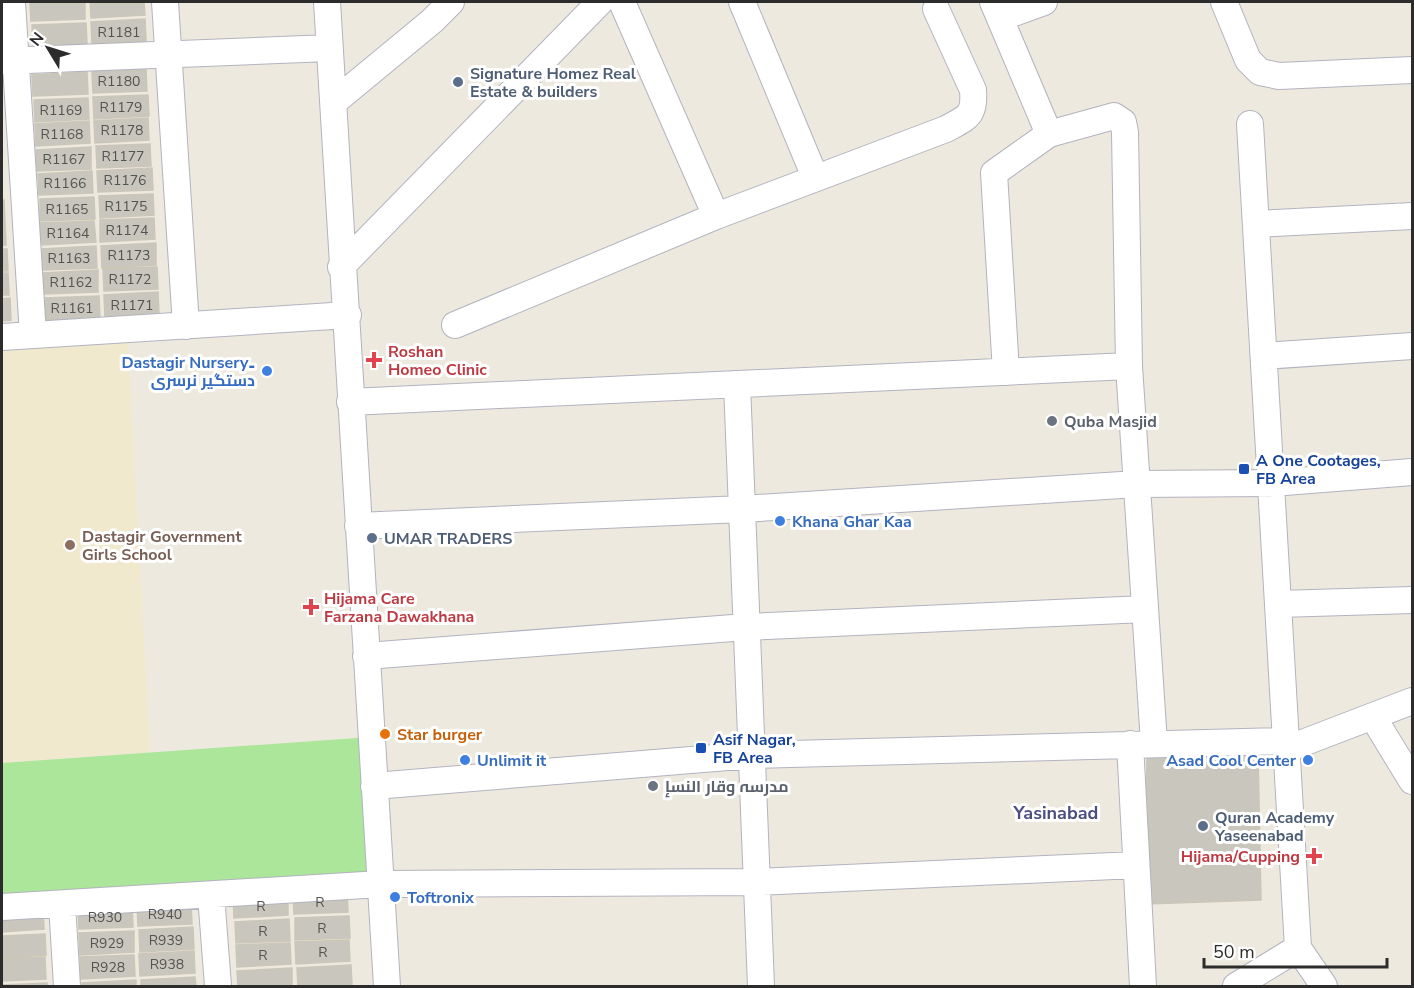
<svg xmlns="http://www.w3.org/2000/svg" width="1414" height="988" viewBox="0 0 1414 988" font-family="'Nunito Sans',Cairo,sans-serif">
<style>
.education{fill:#f0e9ce}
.green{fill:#abe69a}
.building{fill:#c9c7bd;stroke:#cac6b8;stroke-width:1.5}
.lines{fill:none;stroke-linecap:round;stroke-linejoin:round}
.minor-casing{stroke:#b2b3c0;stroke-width:28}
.minor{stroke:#fff;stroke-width:26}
.service-dot{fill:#5c6f8a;stroke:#fff;stroke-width:2}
.health-dot{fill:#e0444e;stroke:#fff;stroke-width:2}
.shop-dot{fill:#3f7fe0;stroke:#fff;stroke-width:2}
.worship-dot{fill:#6b7280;stroke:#fff;stroke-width:2}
.transit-dot{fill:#1a4fb4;stroke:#fff;stroke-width:2}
.education-dot{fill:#8d6e63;stroke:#fff;stroke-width:2}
.food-dot{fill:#e8710a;stroke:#fff;stroke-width:2}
.labels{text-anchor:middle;stroke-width:6;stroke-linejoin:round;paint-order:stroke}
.number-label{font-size:14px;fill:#535350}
.service-label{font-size:16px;font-weight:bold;fill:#4e5e75;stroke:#fff;text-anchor:start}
.health-label{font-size:16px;font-weight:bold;fill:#be3a42;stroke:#fff;text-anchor:start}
.shop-label{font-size:16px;font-weight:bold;fill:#366cbe;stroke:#fff;text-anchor:start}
.worship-label{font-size:16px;font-weight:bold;fill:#5b616d;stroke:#fff;text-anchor:start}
.transit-label{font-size:16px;font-weight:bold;fill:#164399;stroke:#fff;text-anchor:start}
.education-label{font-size:16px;font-weight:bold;fill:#785e54;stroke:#fff;text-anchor:start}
.food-label{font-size:16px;font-weight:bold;fill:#c56008;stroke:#fff;text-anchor:start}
.neighbourhood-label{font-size:18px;font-weight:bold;fill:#4b4e7f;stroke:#fff}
</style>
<rect width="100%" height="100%" fill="#eee9df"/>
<path class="education" d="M127,329L150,752L2,763V337Z"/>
<path class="green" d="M371,737L381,884L2,906V763Z"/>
<path class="building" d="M30,2H85V19L31,21Z
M90,2H144L145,15L91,18Z
M145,19L146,41L92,44L91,22Z
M86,23L87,44L33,47L32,25Z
M146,69L147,91L93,93L92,71Z
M87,72L88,94L33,96L32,75Z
M148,95L149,116L94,119L93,97Z
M88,98L89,119L35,122L34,100Z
M148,118L149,140L95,143L94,121Z
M89,121L90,143L36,146L35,124Z
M150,144L151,166L97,168L96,146Z
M91,147V169L37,171L36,150Z
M152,168L153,190L98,192L97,171Z
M92,171L93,193L39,195L38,174Z
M153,194L154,215L100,218L99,196Z
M94,197L95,219L40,221V199Z
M2,200H4L5,222H2Z
M154,218L155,239L100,242V220Z
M94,221L96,242L41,245L40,223Z
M5,223L6,245L2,246V224Z
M156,243V265L102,268L101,246Z
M96,246L97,268L43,270L42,249Z
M2,249H7L8,271H2Z
M157,267L158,289L104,291L103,269Z
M98,270V292L44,294L43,273Z
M2,273H8L9,295H2Z
M158,292L159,314L105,317L104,295Z
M99,296L100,318L46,320L45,298Z
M10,298L11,320L2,321V299Z
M1147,751H1258L1261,900L1146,904Z
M347,890L348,912L294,914L293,893Z
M288,893V915L234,918L233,896Z
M191,902L192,924L138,926L137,904Z
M132,905L133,927L79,929L78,908Z
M43,908L44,929L2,932V910Z
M349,916L350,938L295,940V918Z
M289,919L290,941L236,943L235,922Z
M193,927L194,949L140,952L139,930Z
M134,931V952L80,955L79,933Z
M45,934L46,955L2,958V936Z
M349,940L350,961L296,964L295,942Z
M290,943L291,964L237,967L236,945Z
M194,951L195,973L140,976L139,954Z
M134,955L135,976L81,979L80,957Z
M45,957L46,979L2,981V959Z
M351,965L352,986H298L297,968Z
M292,968V986H238L237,971Z
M195,977L196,986H141V980Z
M136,980V986H82V983Z
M47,983V986H2V985Z"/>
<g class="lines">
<g class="minor-casing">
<path id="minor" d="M12,2L33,335
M165,2L186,326
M327,2L387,986
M742,2L815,177
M993,2L1049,134L994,173L1006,372
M1224,2L1248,60L1260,72L1279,76L1412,70
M1000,18L1044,2
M2,61L329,48
M334,102L432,21L451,2
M1250,124L1298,948
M1049,134L1114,116L1123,122L1125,132L1129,366L1154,743
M716,216L946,129C968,117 975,116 973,90L936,9
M1256,224L1412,216
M341,267L600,2
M455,325L716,216L622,2
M2,337L348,315
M1264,356L1412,346
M737,384L761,986
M350,402L1129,366
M358,526L742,509L1137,484L1272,483L1412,472
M1279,604L1412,600
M366,656L746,627L1145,609
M1373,717L1412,781
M1130,744L1143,986
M1287,749L1412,701
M374,786L752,755L1286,741
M211,895L218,986
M62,904L67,986
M2,907L381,884L757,882L1136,865
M1298,948L1324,986
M1236,986L1298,948"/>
</g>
<use href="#minor" class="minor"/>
</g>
<g class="service-dot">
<circle cx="458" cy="82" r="6"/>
<circle cx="372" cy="538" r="6"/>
<circle cx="1203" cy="826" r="6"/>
</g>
<g class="health-dot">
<path d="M371 351h6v6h6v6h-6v6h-6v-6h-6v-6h6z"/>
<path d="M308 598h6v6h6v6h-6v6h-6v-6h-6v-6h6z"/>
<path d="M1311 847h6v6h6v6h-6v6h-6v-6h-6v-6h6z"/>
</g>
<g class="shop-dot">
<circle cx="267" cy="371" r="6"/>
<circle cx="780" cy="521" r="6"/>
<circle cx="465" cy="760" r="6"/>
<circle cx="1308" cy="760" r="6"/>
<circle cx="395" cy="897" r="6"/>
</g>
<g class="worship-dot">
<circle cx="1052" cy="421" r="6"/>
<circle cx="653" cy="786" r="6"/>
</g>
<g class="transit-dot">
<rect x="1238" y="463" width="12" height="12" rx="3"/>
<rect x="695" y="742" width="12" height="12" rx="3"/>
</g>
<circle class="education-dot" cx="70" cy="545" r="6"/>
<circle class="food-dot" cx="385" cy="734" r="6"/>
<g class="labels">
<g class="number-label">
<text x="119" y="37">R1181</text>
<text x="119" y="86">R1180</text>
<text x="121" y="112">R1179</text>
<text x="61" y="115">R1169</text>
<text x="122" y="135">R1178</text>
<text x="62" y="139">R1168</text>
<text x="123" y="161">R1177</text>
<text x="64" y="164">R1167</text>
<text x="125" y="185">R1176</text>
<text x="65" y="188">R1166</text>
<text x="126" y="211">R1175</text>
<text x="67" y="214">R1165</text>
<text x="127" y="235">R1174</text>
<text x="68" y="238">R1164</text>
<text x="129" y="260">R1173</text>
<text x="69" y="263">R1163</text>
<text x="130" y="284">R1172</text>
<text x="71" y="287">R1162</text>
<text x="132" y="310">R1171</text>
<text x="72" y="313">R1161</text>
<text x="320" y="907">R</text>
<text x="261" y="911">R</text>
<text x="165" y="919">R940</text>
<text x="105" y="922">R930</text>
<text x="322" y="933">R</text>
<text x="263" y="936">R</text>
<text x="166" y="945">R939</text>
<text x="107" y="948">R929</text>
<text x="323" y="957">R</text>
<text x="263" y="960">R</text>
<text x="167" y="969">R938</text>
<text x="108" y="972">R928</text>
</g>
<g class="service-label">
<text x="470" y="79">Signature Homez Real<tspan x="470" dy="18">Estate &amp; builders</tspan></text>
<text x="384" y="544">UMAR TRADERS</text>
<text x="1215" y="823">Quran Academy<tspan x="1215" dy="18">Yaseenabad</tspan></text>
</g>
<g class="health-label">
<text x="388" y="357">Roshan<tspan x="388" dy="18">Homeo Clinic</tspan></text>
<text x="324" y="604">Hijama Care<tspan x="324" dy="18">Farzana Dawakhana</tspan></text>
<text x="1300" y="862" text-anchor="end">Hijama/Cupping</text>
</g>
<g class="shop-label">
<text x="255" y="368" text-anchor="end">Dastagir Nursery۔<tspan x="255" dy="18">دستگیر نرسری</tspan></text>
<text x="792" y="527">Khana Ghar Kaa</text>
<text x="477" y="766">Unlimit it</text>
<text x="1296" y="766" text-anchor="end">Asad Cool Center</text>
<text x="407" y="903">Toftronix</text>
</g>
<g class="worship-label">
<text x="1064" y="427">Quba Masjid</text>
<text x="665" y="792">مدرسہ وقار النسإ</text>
</g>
<g class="transit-label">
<text x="1256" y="466">A One Cootages,<tspan x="1256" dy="18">FB Area</tspan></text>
<text x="713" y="745">Asif Nagar,<tspan x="713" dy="18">FB Area</tspan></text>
</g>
<g class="education-label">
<text x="82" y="542">Dastagir Government<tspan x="82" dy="18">Girls School</tspan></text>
</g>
<g class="food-label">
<text x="397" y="740">Star burger</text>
</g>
<g class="neighbourhood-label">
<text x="1056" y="819">Yasinabad</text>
</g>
</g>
<rect width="1414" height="988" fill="none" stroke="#2c2c2c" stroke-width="6"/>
<g transform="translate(48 48) rotate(308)" stroke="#ffffff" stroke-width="4.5" paint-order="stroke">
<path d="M0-4.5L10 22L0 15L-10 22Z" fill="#2c2c2c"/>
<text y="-9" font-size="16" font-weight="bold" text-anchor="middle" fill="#2c2c2c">N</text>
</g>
<path d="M1204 958v9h183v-9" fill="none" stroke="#2c2c2c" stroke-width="3"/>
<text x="1213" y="958" font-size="18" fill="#2c2c2c" stroke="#ffffff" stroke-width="4.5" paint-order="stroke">50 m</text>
</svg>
